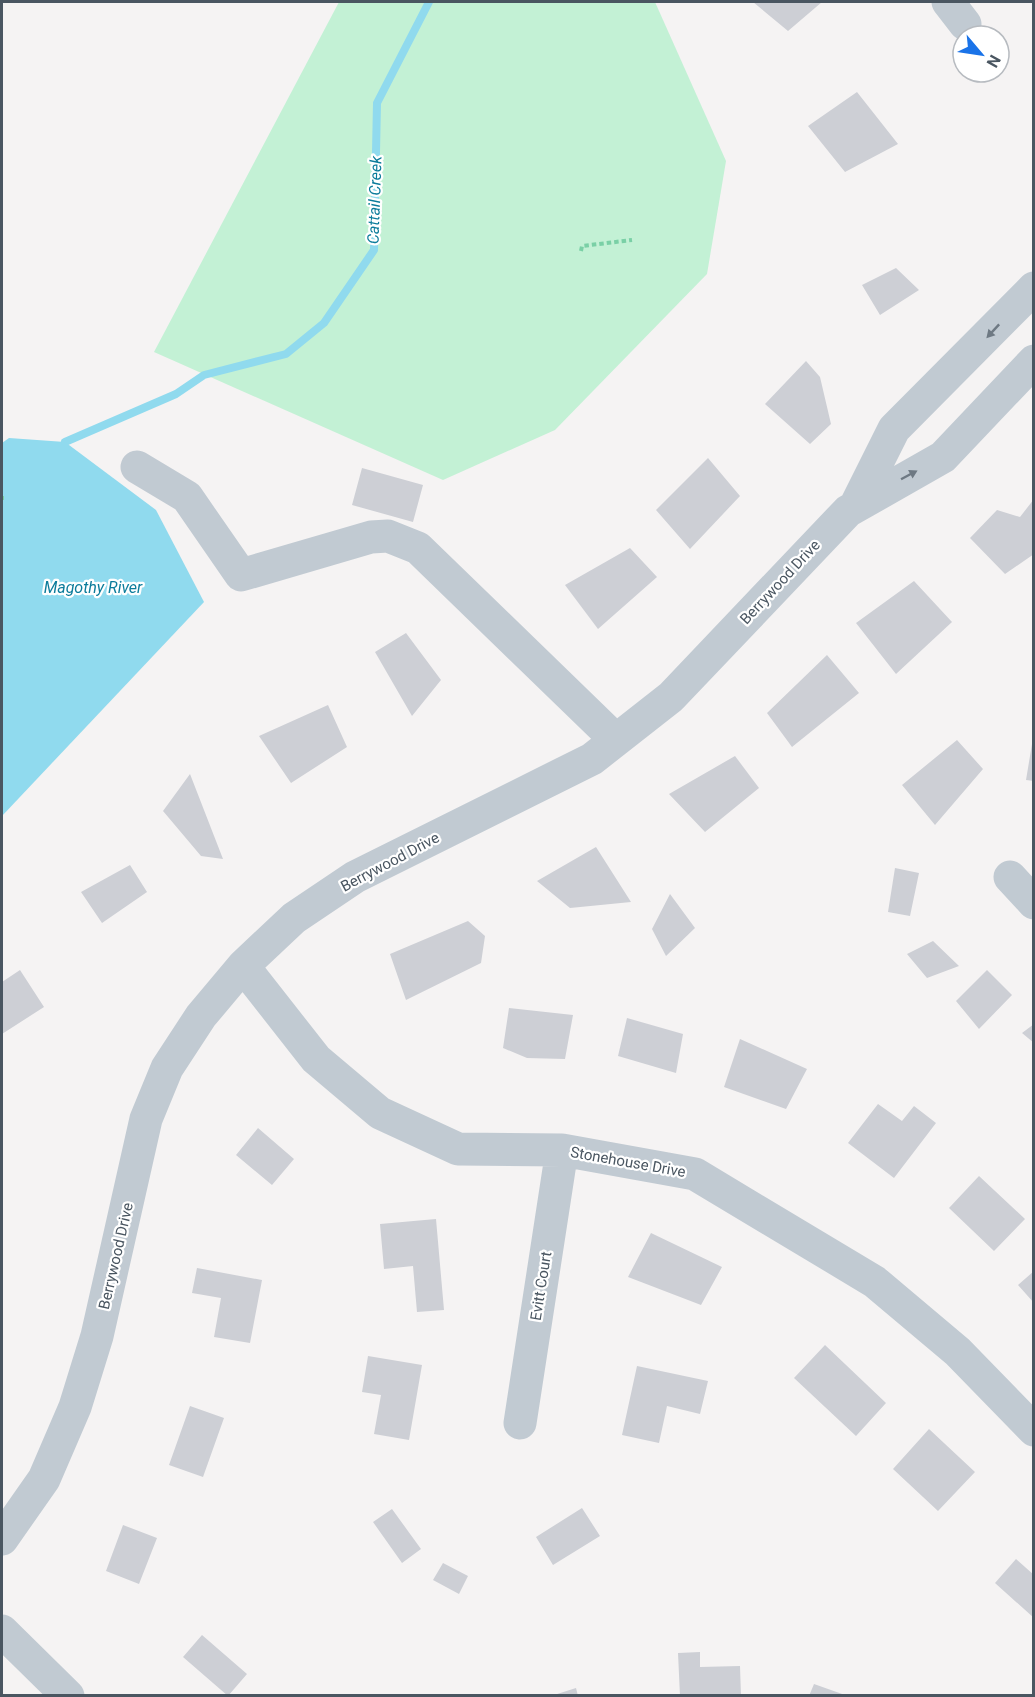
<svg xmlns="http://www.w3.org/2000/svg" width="1035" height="1697" viewBox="0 0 1035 1697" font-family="Roboto,sans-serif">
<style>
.green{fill:#c3f1d5}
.water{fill:#90daee}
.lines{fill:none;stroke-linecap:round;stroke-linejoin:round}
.stream{stroke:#90daee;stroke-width:8}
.building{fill:#cdcfd5}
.path{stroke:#7ad0a6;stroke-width:4;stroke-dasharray:4.5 3;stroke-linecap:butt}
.minor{stroke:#c1cad2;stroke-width:33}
.oneway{fill:#6e7983}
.labels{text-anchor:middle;stroke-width:4.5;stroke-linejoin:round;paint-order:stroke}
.street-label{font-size:15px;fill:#4a5661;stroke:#fff}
.water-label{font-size:16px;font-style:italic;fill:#0c7c9b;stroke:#fff}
</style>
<rect width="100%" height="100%" fill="#f5f3f3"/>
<path class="green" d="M339,2H655L726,161L707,274L555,430L443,480L154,352Z"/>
<path class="water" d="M9,438L65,442L156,510L204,602L2,816V443Z"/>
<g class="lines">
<path class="stream" d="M65,442L176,394L204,375L286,354L324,323L374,250L377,103L429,2"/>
</g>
<path class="building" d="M753,2H822L788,31Z
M857,92L898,144L845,172L808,126Z
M896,268L919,290L880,315L862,285Z
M806,361L820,377L831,424L810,444L765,404Z
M708,458L740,496L690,549L656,510Z
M362,468L423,485L413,522L352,505Z
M1034,499V554L1005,574L970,538L997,510L1020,517Z
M630,548L657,577L598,629L565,585Z
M914,581L952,622L896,674L856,623Z
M406,633L441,680L412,716L375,652Z
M827,655L859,693L792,747L767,713Z
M328,705L347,747L291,783L259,736Z
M957,740L983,769L935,825L902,785Z
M1032,744H1034V781L1026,780Z
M735,756L759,788L705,832L669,794Z
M190,774L223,859L201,856L163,811Z
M596,847L631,902L570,908L537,881Z
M130,865L147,892L102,923L81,892Z
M895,868L919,873L910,916L888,912Z
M670,894L695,928L666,956L652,929Z
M468,921L485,936L481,963L406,1000L390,954Z
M933,941L959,966L927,978L907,954Z
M20,970L44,1007L2,1034V982Z
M987,970L1012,995L979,1029L956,1001Z
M509,1008L573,1015L565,1059L527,1058L503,1048Z
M627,1018L683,1034L676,1073L618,1056Z
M1034,1024V1043L1022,1033Z
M740,1039L807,1069L786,1109L724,1087Z
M878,1104L902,1121L914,1106L936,1123L894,1178L848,1143Z
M258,1128L294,1159L272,1185L236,1155Z
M979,1176L1025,1219L994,1251L949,1208Z
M436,1219L444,1310L417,1312L413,1266L384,1269L380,1224Z
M651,1233L722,1267L701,1305L628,1277Z
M197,1268L262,1280L250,1343L214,1337L221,1298L192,1293Z
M1034,1271V1303L1018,1285Z
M825,1345L886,1403L856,1436L794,1378Z
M368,1356L422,1365L409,1440L374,1434L381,1395L362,1392Z
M637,1366L708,1381L700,1414L667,1406L659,1443L622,1435Z
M190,1406L224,1418L203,1477L169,1465Z
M929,1429L975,1472L938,1511L893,1469Z
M582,1508L600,1536L553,1565L536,1537Z
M392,1509L421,1549L402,1563L373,1522Z
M123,1525L157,1538L139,1584L106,1571Z
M1016,1559L1034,1575V1618L995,1583Z
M443,1563L468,1576L459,1594L433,1580Z
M202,1635L247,1674L228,1696L183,1657Z
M700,1652V1667L740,1666L741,1696H680L678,1653Z
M814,1684L845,1695V1696H809Z
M576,1688L578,1696H554V1695Z"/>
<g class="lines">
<path class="path" d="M581,251L582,246L632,240
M2,496V500"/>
<path class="minor" d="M948,2L965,24
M137,467L187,497L241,575L371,537L388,536L418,548L616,740
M857,503L894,429L1034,288
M1010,877L1034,903
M243,966L316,1059L380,1113L458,1149L562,1150L695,1174L875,1282L957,1351L1034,1430
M520,1423L562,1150
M2,1539L44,1479L75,1407L97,1336L146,1119L167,1068L201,1016L243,966L294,918L355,877L592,759L671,697L848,511L943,457L1034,361
M2,1631L68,1696"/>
</g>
<defs><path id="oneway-solid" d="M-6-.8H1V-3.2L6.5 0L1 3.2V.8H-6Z" transform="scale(1.5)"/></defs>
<g class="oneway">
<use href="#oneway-solid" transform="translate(993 331) rotate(133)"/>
<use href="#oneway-solid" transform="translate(909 475) rotate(-28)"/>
</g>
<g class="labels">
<g class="street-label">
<text transform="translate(780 582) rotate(-47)" y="5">Berrywood Drive</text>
<text transform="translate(390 862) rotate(-28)" y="5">Berrywood Drive</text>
<text transform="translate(628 1162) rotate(10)" y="5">Stonehouse Drive</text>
<text transform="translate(116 1256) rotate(-77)" y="5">Berrywood Drive</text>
<text transform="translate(541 1286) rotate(-81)" y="5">Evitt Court</text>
</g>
<g class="water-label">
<text transform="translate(374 200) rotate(-88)" y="6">Cattail Creek</text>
<text x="93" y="593">Magothy River</text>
</g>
</g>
<rect width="1035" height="1697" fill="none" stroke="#4a5661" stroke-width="6"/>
<g transform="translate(981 54) rotate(119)"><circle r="28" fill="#ffffff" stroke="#b7bbc0" stroke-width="1.5"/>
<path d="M0-4.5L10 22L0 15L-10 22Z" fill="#1a73e8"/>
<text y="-9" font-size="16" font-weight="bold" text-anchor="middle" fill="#4a5661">N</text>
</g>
</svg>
